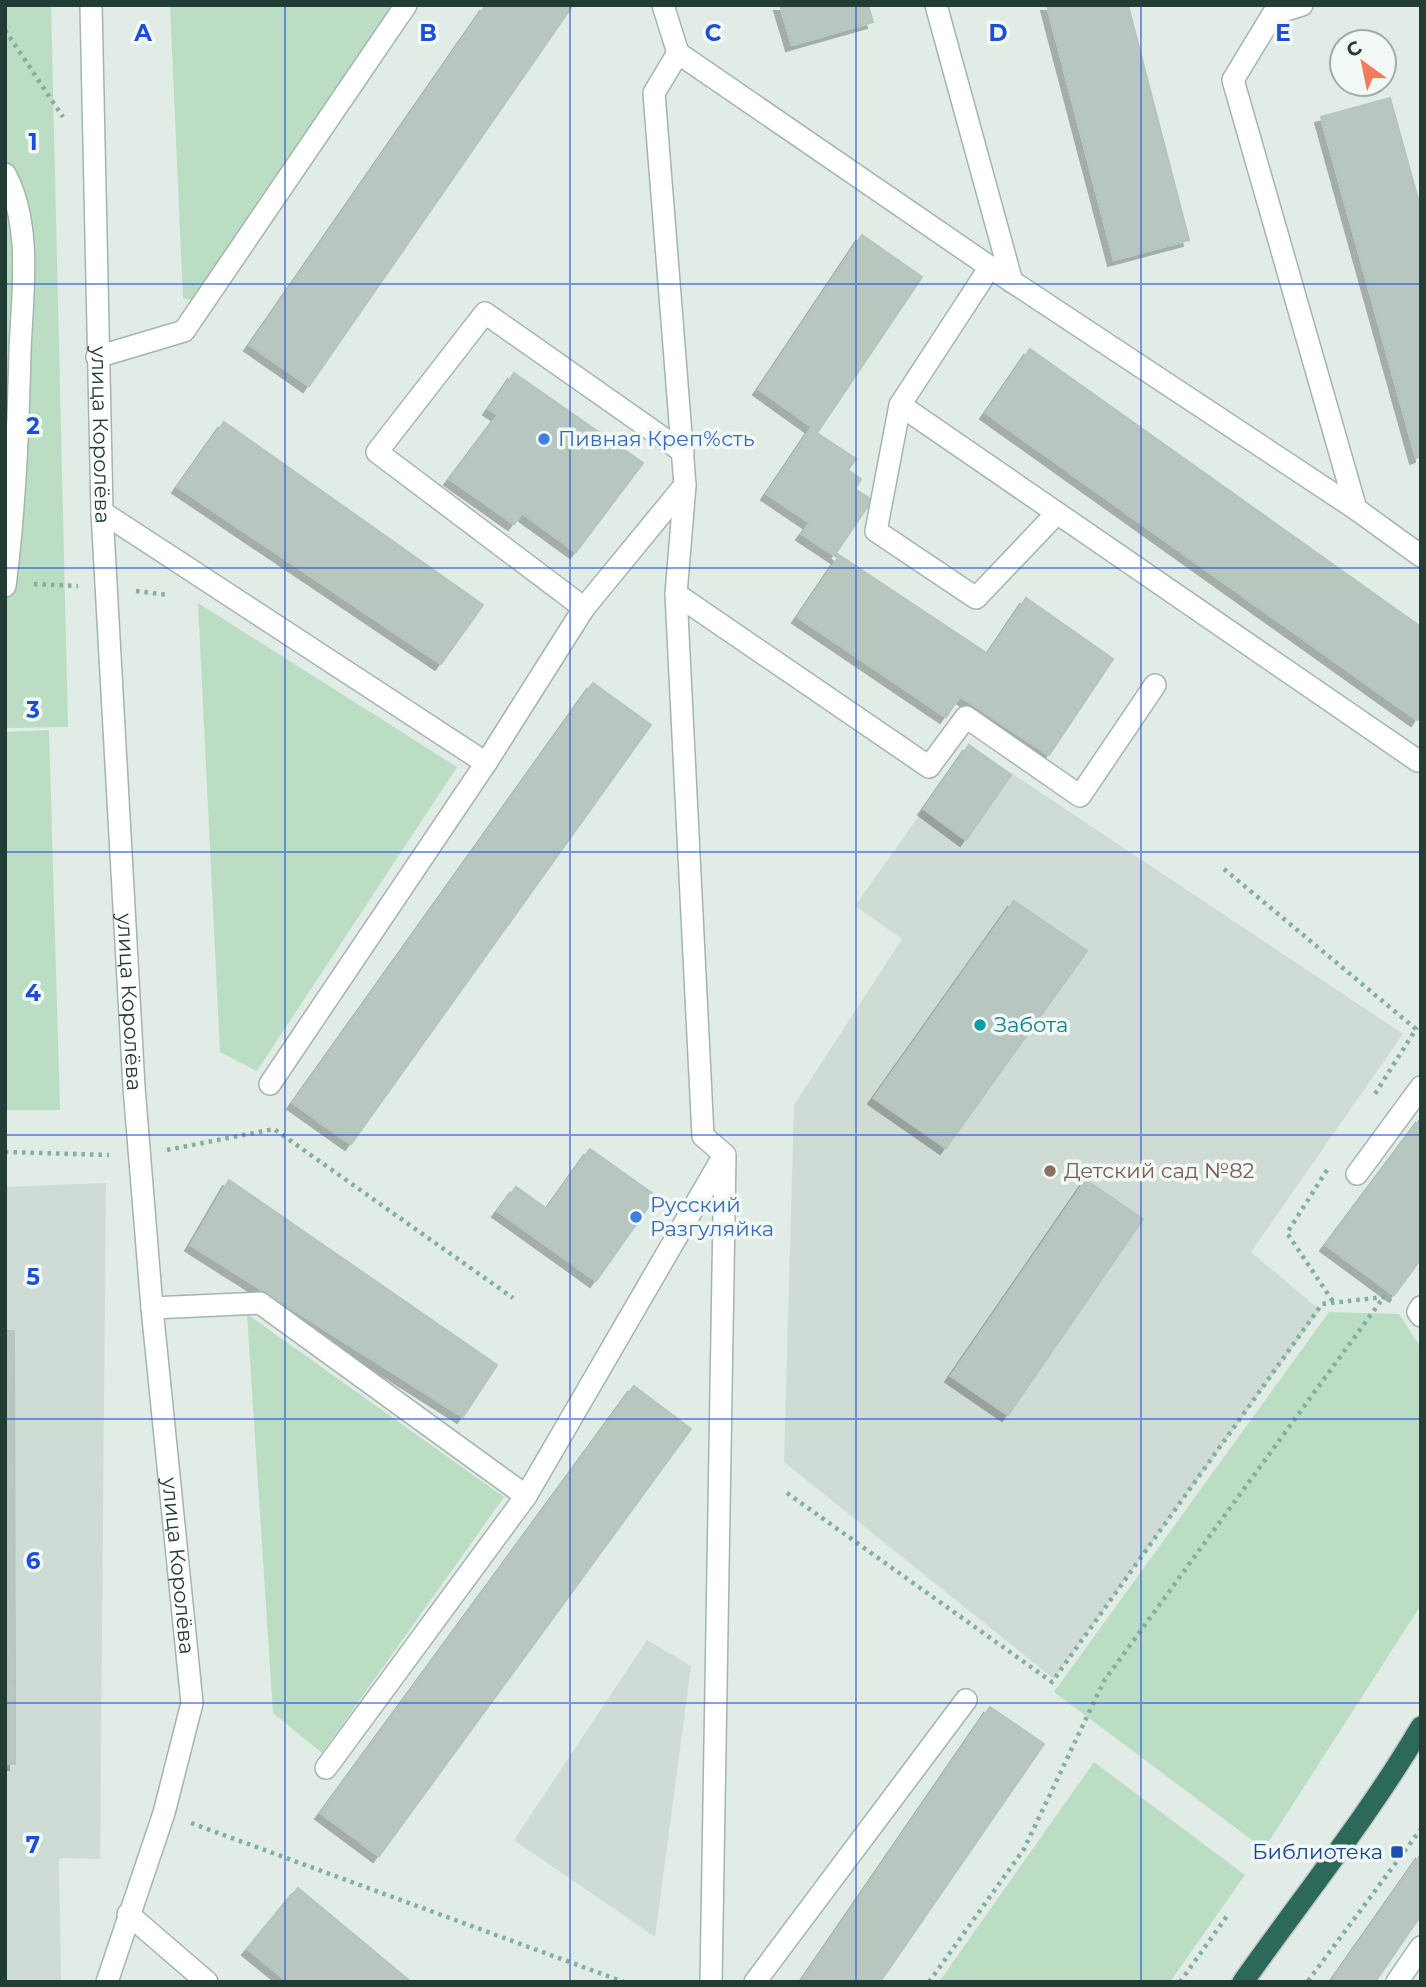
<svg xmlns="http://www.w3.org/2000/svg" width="1426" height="1987" viewBox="0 0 1426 1987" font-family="Montserrat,sans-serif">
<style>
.built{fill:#cfdcd6}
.green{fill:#baddc3}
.building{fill:#b7c7c0;stroke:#b4c5be;stroke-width:2;filter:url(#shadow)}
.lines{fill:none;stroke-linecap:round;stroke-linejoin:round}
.minor-casing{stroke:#a4b4ae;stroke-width:24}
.highway-casing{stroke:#c1c9c6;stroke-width:24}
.path{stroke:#82afa0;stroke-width:4.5;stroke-dasharray:3.5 5;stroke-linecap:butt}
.minor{stroke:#fff;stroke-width:21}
.highway{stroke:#2d695b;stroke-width:21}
.grid{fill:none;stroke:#1d4ed8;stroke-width:2;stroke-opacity:0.55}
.shop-dot{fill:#3f7fe0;stroke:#f2f8f5;stroke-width:2.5}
.culture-dot{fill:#0f9aa8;stroke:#f2f8f5;stroke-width:2.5}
.education-dot{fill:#8d6e63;stroke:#f2f8f5;stroke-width:2.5}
.transit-dot{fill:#1a4fb4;stroke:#f2f8f5;stroke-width:2.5}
.labels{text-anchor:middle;stroke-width:7;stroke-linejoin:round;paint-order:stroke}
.street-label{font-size:21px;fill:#213d35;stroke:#f2f8f5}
.shop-label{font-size:21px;fill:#366cbe;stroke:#f2f8f5;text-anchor:start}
.culture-label{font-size:21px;fill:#0d838f;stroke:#f2f8f5;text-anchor:start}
.education-label{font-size:21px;fill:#785e54;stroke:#f2f8f5;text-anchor:start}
.transit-label{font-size:21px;fill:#164399;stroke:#f2f8f5;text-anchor:end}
.grid-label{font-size:23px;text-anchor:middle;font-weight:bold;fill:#1d4ed8;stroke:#f2f8f5;stroke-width:7;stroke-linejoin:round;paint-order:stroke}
</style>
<defs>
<filter id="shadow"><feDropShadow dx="-6" dy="6" stdDeviation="0" flood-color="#0004"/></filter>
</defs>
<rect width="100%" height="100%" fill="#e1ece7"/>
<path class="built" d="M969,745L1403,1034L1251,1252L1320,1310L1054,1679L784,1462L794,1105L902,939L855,906Z
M106,1183L100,1859L59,1858L61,1982H5V1187Z
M647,1640L691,1666L655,1937L514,1840Z"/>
<path class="green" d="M5,5H51L68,727L5,728Z
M170,5H395L191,300L183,298Z
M198,603L457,767L257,1071L220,1052Z
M49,730L60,1110H5V732Z
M1329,1312L1399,1314L1421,1348V1605L1264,1849L1054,1692Z
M247,1314L504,1497L322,1753L273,1713Z
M1094,1762L1245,1875L1170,1982H939Z"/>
<path class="building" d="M486,5H573L309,386L250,345Z
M780,5H868L873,22L792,45Z
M1047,5H1128L1189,240L1114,260Z
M1390,98L1421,210V456L1416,458L1321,117Z
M862,235L922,277L817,433L856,459L848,470L861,479L855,489L872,500L836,553L988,654L1026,598L1113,659L1049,755L960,696L946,717L798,617L838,558L802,534L810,523L767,494L812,427L759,389Z
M1030,349L1421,627V714L1417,720L986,413Z
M514,373L643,463L576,552L522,513L514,524L450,479L498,415L489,409Z
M224,422L483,605L441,664L178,487Z
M593,683L651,725L351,1144L293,1103Z
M969,745L1011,775L966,840L924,809Z
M1014,901L1087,951L946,1148L874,1098Z
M1421,1118V1259L1394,1295L1326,1245Z
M590,1149L656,1196L596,1281L498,1211L516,1187L547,1209Z
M229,1180L497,1365L463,1417L191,1245Z
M1086,1180L1143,1219L1008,1415L951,1376Z
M5,1331H14L15,1682H5Z
M634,1386L691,1429L379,1856L321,1813Z
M5,1682H15V1764H5Z
M990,1707L1044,1744L880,1982H801Z
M1421,1854V1915L1375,1982H1331Z
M298,1888L411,1982H288L248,1949Z"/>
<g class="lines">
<g class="minor-casing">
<g id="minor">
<path id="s1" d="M91,5L102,512L134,1087L152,1308L192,1703L164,1813L107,1982"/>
<path d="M663,5L678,53L654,93L685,485L676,594L703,1136L725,1155L711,1982"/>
<path d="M936,5L1012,282"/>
<path d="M1302,5L1273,14L1233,80L1356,509"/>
<path d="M678,53L990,267L1356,509L1421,556"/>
<path d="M5,174C33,226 22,295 20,352C18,431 15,508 5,586"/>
<path d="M990,267L900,405L1418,761L1421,758"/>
<path d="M97,357L184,331L406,5"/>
<path d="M900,405L876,531L976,598L1056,514"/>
<path d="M102,512L486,763"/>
<path d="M676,594L929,767L966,717L1080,796L1155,685"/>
<path d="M584,608L377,452L485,313L683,452"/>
<path d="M270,1084L486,763L584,608L685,485"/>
<path d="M1357,1174L1421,1087"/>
<path d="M1421,1307L1418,1312L1421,1316"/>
<path d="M152,1308L260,1303L526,1496"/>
<path d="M326,1768L526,1496L723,1157"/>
<path d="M128,1914L207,1982"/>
<path d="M755,1982L966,1700"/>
<path d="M1397,1982L1421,1947"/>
</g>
</g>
<g class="highway-casing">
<path id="highway" d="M1243,1982C1303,1897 1368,1817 1421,1727"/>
</g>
<path class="path" d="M5,30L63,117
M34,584L78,586
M136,591L168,595
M1224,869L1416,1029L1373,1097
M167,1150L274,1129L513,1298
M5,1152L109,1155
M1327,1170L1287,1233L1334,1303
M787,1493L1052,1682L1322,1304L1384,1297L1391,1301
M191,1823L624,1982
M1308,1981L1421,1829
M929,1982L1024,1849L1104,1681L1383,1298
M1180,1982L1227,1916"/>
<use href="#minor" class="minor"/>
<use href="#highway" class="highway"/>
</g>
<path class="grid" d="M285,5V1982M570,5V1982M856,5V1982M1141,5V1982M5,284H1421M5,568H1421M5,852H1421M5,1135H1421M5,1419H1421M5,1703H1421"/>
<g class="shop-dot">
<circle cx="544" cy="439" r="7"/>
<circle cx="636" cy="1217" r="7"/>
</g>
<circle class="culture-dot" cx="980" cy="1025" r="7"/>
<circle class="education-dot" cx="1050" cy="1171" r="7"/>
<rect class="transit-dot" x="1390" y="1845" width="14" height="14" rx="3.5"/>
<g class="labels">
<g class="street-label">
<text dy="7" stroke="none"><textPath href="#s1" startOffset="430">улица Королёва</textPath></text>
<text dy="7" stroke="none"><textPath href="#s1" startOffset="998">улица Королёва</textPath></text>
<text dy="7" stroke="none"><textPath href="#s1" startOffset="1564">улица Королёва</textPath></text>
</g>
<g class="shop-label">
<text x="558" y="446">Пивная Креп%сть</text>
<text x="650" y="1212">Русский<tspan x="650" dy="24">Разгуляйка</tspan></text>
</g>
<g class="culture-label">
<text x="994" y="1032">Забота</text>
</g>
<g class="education-label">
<text x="1064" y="1178">Детский сад №82</text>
</g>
<g class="transit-label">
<text x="1383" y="1859">Библиотека</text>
</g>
</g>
<g class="grid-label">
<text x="143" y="41">A</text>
<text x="428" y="41">B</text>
<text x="713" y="41">C</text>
<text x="998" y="41">D</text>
<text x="1283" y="41">E</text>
<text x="33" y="150">1</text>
<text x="33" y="434">2</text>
<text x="33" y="718">3</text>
<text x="33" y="1001">4</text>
<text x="33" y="1285">5</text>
<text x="33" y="1569">6</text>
<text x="33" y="1853">7</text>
</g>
<rect width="1426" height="1987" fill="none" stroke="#213d35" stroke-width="14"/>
<g transform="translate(1363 63) rotate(327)"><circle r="33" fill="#f2f8f5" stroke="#9eada8" stroke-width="2"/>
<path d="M0-5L12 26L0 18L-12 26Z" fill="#f27b59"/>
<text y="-10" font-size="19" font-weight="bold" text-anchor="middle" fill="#213d35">С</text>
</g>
</svg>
